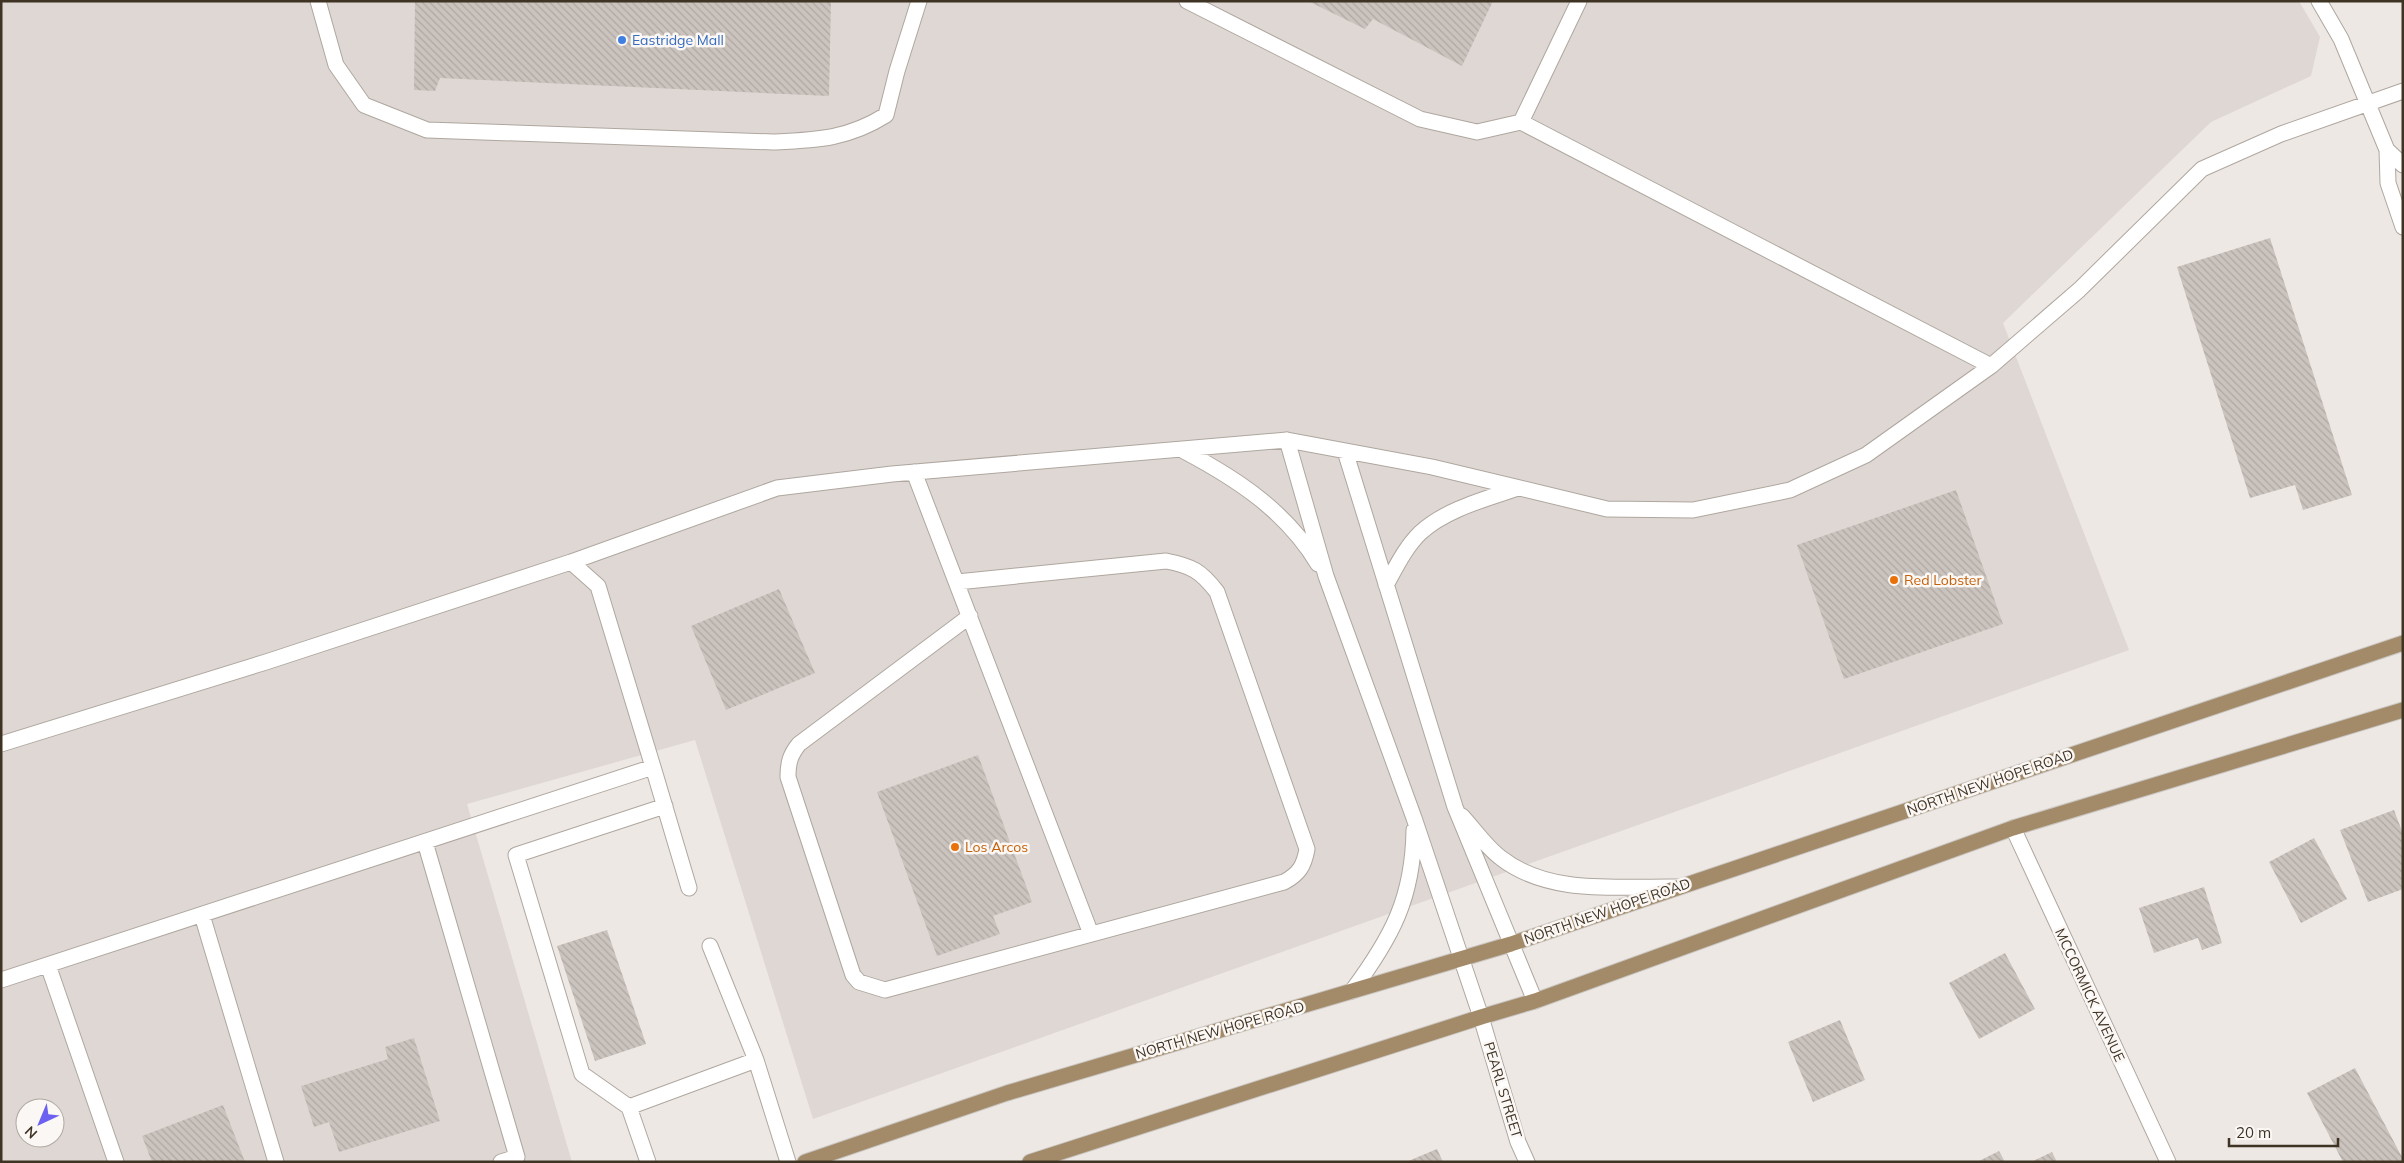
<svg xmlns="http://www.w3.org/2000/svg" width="2404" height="1163" viewBox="0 0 2404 1163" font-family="Mulish,sans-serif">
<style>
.built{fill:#ded7d3;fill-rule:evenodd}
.building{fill:url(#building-back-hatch)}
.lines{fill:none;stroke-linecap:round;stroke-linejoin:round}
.service-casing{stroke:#afa79f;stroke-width:17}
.minor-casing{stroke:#afa79f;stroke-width:17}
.primary-casing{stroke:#c9c6c2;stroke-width:17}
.service{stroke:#fff;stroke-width:15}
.minor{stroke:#fff;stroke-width:15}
.primary{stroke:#a38b69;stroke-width:15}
.shop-dot{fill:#3f7fe0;stroke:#faf7f5;stroke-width:2}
.food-dot{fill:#e8710a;stroke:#faf7f5;stroke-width:2}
.labels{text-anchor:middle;stroke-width:5;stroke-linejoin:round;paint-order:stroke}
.shop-label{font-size:14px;fill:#366cbe;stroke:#faf7f5;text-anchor:start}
.food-label{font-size:14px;fill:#c56008;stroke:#faf7f5;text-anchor:start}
.street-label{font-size:14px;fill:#3f3324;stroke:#faf7f5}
</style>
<defs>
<pattern id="building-back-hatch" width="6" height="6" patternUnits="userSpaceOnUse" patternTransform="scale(1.25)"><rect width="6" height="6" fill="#cbc3bd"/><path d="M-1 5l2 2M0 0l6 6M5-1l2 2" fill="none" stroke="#afa8a2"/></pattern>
</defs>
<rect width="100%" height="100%" fill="#eee8e4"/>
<path class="built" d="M1,1H2299L2320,37L2311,76L2211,122L2003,323L2129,650L813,1119L695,740L467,804L572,1162H1ZM25,1108H55V1138H25Z"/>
<path class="building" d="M415,1H831L829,96L440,78L435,91L414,90Z
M1308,1H1493L1462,66L1373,19L1365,29Z
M2270,238L2352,495L2303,510L2295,485L2250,498L2177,267Z
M1956,490L2003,624L1844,679L1797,545Z
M779,589L815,673L726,710L691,626Z
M978,755L1032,902L993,916L1000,934L937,956L877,792Z
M2394,810L2403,834V889L2368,902L2340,830Z
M2314,838L2347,899L2301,923L2269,862Z
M2204,887L2222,943L2202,950L2198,938L2154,953L2139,908Z
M607,930L646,1044L595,1061L557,946Z
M2005,953L2035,1009L1979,1039L1949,983Z
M1840,1020L1865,1080L1813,1102L1788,1042Z
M414,1038L440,1121L339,1152L329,1122L314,1127L301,1086L388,1059L385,1047Z
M2355,1068L2403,1159V1162H2343L2307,1093Z
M223,1105L245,1162H152L142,1136Z
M1437,1149L1443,1162H1406Z
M1999,1151L2005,1162H1977Z
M2052,1152L2057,1162H2031Z"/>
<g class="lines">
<g class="service-casing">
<path id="service" d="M318,1L336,65L364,105L427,130L773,142C817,140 848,139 886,115L897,71L919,1
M1187,1L1420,119L1477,132L1521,122
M1579,1L1521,122L1991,366
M2319,1L2341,39L2387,150L2388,183L2403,227
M2387,150L2403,165
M1287,440L1326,576L1414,818L1481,1017
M1184,451C1237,479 1286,511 1318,564
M1345,451L1455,807L1535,1001
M914,472L1091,934
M957,582L1166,561C1192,566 1201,571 1217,592L1307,849C1304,866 1299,874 1284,882L885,990L859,982L853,975L788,777C788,763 790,755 799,744L970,616
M1386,585C1396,567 1405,548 1420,533C1446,509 1486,499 1518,488
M1,744L266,662L571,562L777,488L892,474L1287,440L1432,467L1607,509L1693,510L1790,490L1866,455L1991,366L2079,290L2202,169L2281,134L2403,91
M653,767L689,888
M1462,816C1474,829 1486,847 1501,858C1550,896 1619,886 1677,887
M425,842L517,1157L501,1162
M202,915L276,1162
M710,946L756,1060
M48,965L116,1162
M1,980L653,767L598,586L571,562
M1352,991C1392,937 1413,898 1414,830
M629,1107L582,1074L516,855L665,806
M648,1162L629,1107L756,1060L788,1162"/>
</g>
<g class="minor-casing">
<path id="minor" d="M2013,828L2168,1162
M1481,1017L1518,1142L1527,1162"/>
</g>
<g class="primary-casing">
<path id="primary" d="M805,1162L1007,1093L1511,944L2403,643
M1030,1162L1481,1017L1535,1001L2013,828L2403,710"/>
</g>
<use href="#service" class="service"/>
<use href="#minor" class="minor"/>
<use href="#primary" class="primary"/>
</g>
<circle class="shop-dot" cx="622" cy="40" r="5"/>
<g class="food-dot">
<circle cx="1894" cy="580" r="5"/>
<circle cx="955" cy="847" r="5"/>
</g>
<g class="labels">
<g class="shop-label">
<text x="632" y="45">Eastridge Mall</text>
</g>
<g class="food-label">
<text x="1904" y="585">Red Lobster</text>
<text x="965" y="852">Los Arcos</text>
</g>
<g class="street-label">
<text transform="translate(1990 782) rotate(-19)" y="5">NORTH NEW HOPE ROAD</text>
<text transform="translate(1607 911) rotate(-19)" y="5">NORTH NEW HOPE ROAD</text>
<text transform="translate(2090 995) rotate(65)" y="5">MCCORMICK AVENUE</text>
<text transform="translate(1220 1030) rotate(-16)" y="5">NORTH NEW HOPE ROAD</text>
<text transform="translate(1503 1090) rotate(73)" y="5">PEARL STREET</text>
</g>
</g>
<rect width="2404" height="1163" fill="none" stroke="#3f3324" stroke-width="5"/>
<g transform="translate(40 1123) rotate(224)"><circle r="24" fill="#faf7f5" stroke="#afa9a1"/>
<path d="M0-4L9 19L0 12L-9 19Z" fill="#6c60f0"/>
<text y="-8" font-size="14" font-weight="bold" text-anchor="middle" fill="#3f3324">N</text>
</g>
<path d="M2229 1138v8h109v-8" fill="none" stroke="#3f3324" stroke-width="2.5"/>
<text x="2236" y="1138" font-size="15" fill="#3f3324" stroke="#faf7f5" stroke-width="4" paint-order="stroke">20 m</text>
</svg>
